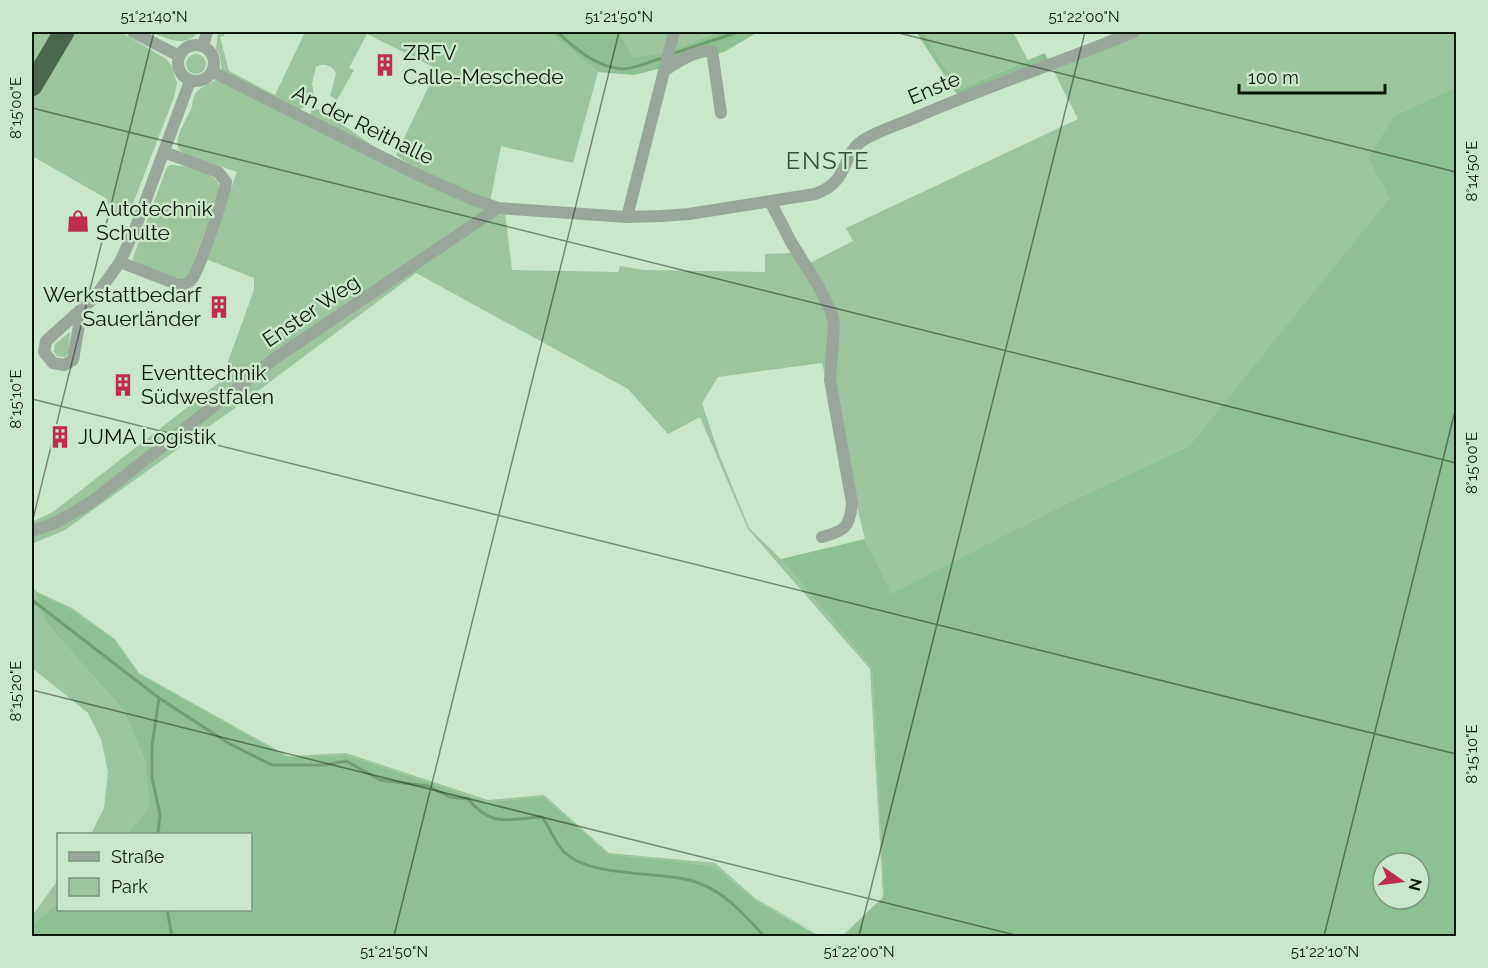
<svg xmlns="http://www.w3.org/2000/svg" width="1488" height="968" viewBox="0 0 1488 968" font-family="Raleway,sans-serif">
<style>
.green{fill:#9cc49f}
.forest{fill:#8dc092;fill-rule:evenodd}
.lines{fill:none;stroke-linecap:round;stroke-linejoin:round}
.stream{stroke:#6e9f73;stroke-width:3}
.minor{stroke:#9aa69b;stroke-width:12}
.motorway{stroke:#4c664f;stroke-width:21}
.ticks{fill:none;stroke:#0d170e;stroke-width:1.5;stroke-opacity:0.45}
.labels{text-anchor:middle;stroke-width:5;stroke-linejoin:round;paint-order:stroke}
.poi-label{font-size:21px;fill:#0d170e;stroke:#cae7cc;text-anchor:start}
.street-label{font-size:21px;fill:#0d170e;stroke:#cae7cc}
.quarter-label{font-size:24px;letter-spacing:1.5px;fill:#38503a;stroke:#cae7cc}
.neatline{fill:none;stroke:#0d170e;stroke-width:2}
.ticks-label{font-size:15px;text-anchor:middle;fill:#0d170e}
</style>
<rect width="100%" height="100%" fill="#cae7cc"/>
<path class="green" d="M32,32H51V34L32,76Z
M69,32H121L166,59L171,65L177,83L174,97L131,209C121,218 108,212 107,199L32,156V97Z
M151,32H198C185,49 167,38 151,32Z
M218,32H224V36L220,37L229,71L275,95L305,32H549L598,72L573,163L501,146L490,202L421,173L396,155L437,69L367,34L349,68L354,70L337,100L330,96L336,74C334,66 323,62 316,67L312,83L314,95L308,105L299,110L222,73L220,56L216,49Z
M619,32H718L663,53L633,59Z
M924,32H1013L1028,60L958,90Z
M1117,32H1456V87L1395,115L1391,198L1189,446L1069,502L890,595L865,539L822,363L718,377L702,403L719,454L749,528L781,559L872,668L884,898L844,936H842L883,897L870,669L748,529L700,417L668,434L628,389L416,273L235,408L65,530L32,544V522L53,512L221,381L254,290V278L206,259L237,172L186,154L179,150C173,136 188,119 192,106C193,101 193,97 196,93C201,87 209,83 216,80L487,209L492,218L505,213L512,270L618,272L620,266L644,270L765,272V254L791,253L808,264L853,241L846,228L1078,119L1049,62Z
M186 64a10 10 0 1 1 20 0a10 10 0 1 1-20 0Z
M316,109L322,110L373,146L310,117L311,111Z
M171,165C182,165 214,172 218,183C220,187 218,193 217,198L191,270L187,276L180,279L134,262L133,258L167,167Z
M70,332L69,353L65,357L57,356L54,352L55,344Z
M32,586L36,591L72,608L115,639L139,673L288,756L346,753L488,800L544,795L609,853L715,863L756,899L822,936L756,901L714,866L608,854L544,797L488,802L346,755L287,757L139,674L115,640L71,609L36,591L46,623L124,711L145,761L149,807L127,834H91L104,808L108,772L101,739L88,713L32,668Z
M58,880V902L32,925V916Z"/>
<path class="forest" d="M549,32H619L633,58L663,53L718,32H758L724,52L634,75L598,72Z
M916,32H924L958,90L1045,53L1049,62L958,96Z
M1456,87V936H844L884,897L872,668L781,559L865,539L891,594L1069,502L1189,446L1390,198L1368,158L1395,115ZM1383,863H1419V899H1383Z
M35,591L71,609L115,640L139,674L287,757L346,755L488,802L544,797L608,854L714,866L756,901L819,936H32V925L58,902V910H250V834H127L149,807L145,761L124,711L46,623Z"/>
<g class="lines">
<path class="stream" d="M557,32C575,48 595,67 622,69C634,69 651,61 663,58
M672,54L738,32
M32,600L159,698L228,743L272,765H325L346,761L380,780L428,786L450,797L468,799C492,828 508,819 542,817C550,828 555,843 564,852C593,880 665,869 701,884C727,894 746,917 764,936
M158,834L160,814L152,778V746L159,698
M167,910L172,936"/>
<path class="minor" d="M133,32L179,56
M178 63a18 18 0 1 1 36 0a18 18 0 1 1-36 0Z
M203,46L207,32
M664,71C677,62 695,50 712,51L721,113
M213,72L412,172L472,199L498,208L627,217L662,216L689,214L815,194C851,181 840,156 862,141C876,131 904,123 921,115C991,85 1063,61 1134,32
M770,201L791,242L819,287L832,314L834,325L830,380L852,503C850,527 845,531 822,537
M627,217L674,32
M120,262L179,285C185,284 188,284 192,279C199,271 225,193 226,182L218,172L164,152
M86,304L79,325L73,360L64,365L53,363L44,352L46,341L95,297L120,262L135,229L190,81
M32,531L55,523L90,503L274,359L498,208"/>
<path class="motorway" d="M32,86L64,32"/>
</g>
<path class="ticks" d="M895,32L1456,172M32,108L1456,463M32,399L1456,754M32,523L154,32M32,690L1019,936M394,936L619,32M859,936L1085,32M1324,936L1456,407"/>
<defs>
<g id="building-bare" transform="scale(1.8)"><path d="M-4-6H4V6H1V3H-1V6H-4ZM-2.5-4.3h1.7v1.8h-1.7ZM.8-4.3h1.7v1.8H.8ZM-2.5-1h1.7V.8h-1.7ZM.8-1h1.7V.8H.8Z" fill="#bd2d4e" stroke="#cae7cc" stroke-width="2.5" paint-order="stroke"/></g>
<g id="shop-bare" transform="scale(1.8)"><path d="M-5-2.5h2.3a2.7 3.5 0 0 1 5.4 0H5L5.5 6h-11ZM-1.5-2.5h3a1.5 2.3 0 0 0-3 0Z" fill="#bd2d4e" stroke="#cae7cc" stroke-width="2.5" paint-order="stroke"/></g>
</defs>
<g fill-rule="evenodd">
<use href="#building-bare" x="385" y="65"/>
<use href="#shop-bare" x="78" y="221"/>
<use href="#building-bare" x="219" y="307"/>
<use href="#building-bare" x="123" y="385"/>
<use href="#building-bare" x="60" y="437"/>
</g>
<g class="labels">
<g class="poi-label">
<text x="403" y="60">ZRFV<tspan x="403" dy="24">Calle-Meschede</tspan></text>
<text x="96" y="216">Autotechnik<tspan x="96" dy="24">Schulte</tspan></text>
<text x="201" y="302" text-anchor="end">Werkstattbedarf<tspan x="201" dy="24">Sauerländer</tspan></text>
<text x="141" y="380">Eventtechnik<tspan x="141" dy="24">Südwestfalen</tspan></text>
<text x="78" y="444">JUMA Logistik</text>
</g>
<g class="street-label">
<text transform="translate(934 88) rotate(-23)" y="7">Enste</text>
<text transform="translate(363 125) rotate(26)" y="7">An der Reithalle</text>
<text transform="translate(311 311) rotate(-34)" y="7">Enster Weg</text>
</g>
<g class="quarter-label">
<text x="828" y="169">ENSTE</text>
</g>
</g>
<rect width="1488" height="968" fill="none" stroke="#cae7cc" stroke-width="66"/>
<rect x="57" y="833" width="195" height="78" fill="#cae7cc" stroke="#7e9480" stroke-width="1.5"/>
<rect x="69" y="852" width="30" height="9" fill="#9aa69b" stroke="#7e9480" stroke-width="1.5"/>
<text x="111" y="863" font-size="18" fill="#0d170e">Straße</text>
<rect x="69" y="878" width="30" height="18" fill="#9cc49f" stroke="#7e9480" stroke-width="1.5"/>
<text x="111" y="893" font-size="18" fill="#0d170e">Park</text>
<g transform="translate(1401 881) rotate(104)"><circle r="28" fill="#cae7cc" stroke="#7e9480" stroke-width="1.5"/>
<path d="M0-4.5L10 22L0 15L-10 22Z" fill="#bd2d4e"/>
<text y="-9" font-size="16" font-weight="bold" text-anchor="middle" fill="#0d170e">N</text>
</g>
<path d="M1239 84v9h146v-9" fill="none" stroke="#0d170e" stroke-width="3"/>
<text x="1248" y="84" font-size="18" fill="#0d170e" stroke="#cae7cc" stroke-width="4.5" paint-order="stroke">100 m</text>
<rect x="33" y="33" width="1422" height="902" class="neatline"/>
<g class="ticks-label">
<text x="154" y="22">51°21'40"N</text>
<text x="619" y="22">51°21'50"N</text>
<text x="1084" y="22">51°22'00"N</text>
<text transform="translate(16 108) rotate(-90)" y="5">8°15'00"E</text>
<text transform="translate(1472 171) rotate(-90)" y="5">8°14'50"E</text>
<text transform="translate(16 399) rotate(-90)" y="5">8°15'10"E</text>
<text transform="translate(1472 463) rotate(-90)" y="5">8°15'00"E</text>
<text transform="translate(16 691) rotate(-90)" y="5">8°15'20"E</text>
<text transform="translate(1472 754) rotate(-90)" y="5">8°15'10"E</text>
<text x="394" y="957">51°21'50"N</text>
<text x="859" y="957">51°22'00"N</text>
<text x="1325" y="957">51°22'10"N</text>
</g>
</svg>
